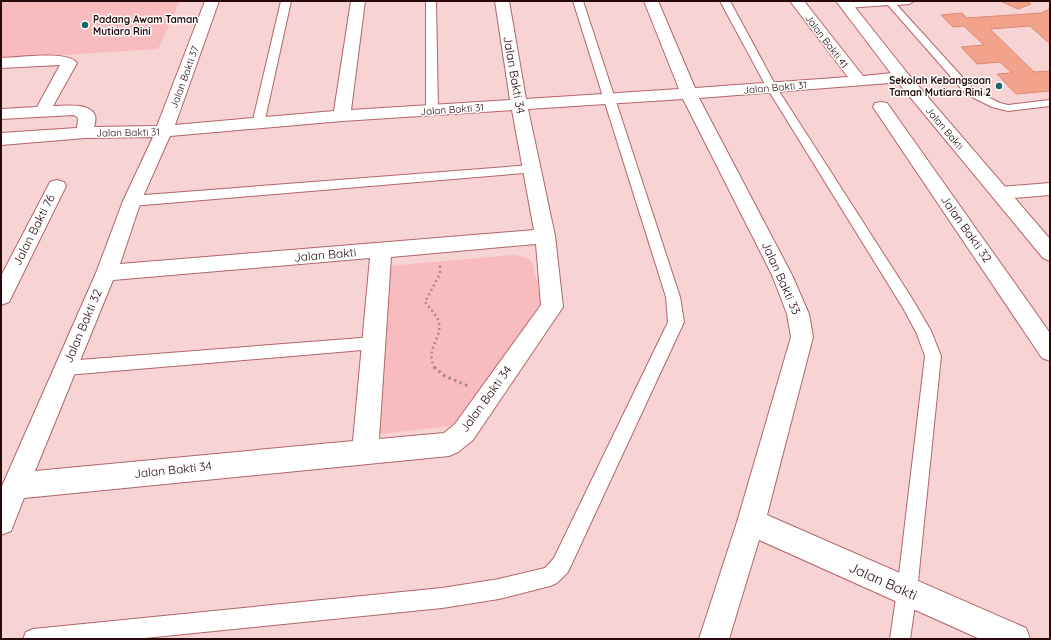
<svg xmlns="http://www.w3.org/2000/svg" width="1051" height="640" viewBox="0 0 1051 640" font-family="Quicksand,sans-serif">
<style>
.green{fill:#f9bcbe}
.building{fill:#f3a38c;stroke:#d98b75}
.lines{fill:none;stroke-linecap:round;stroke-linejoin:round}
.lane-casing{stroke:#b3656a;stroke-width:2}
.street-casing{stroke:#b3656a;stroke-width:2}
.secondary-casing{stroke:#b3656a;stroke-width:2}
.path-far1{stroke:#a98789;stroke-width:2.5;stroke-dasharray:2 3;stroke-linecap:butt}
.path{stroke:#a98789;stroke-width:3;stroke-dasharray:2.5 3.5;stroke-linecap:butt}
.lane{fill:#fff;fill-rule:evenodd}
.street{fill:#fff;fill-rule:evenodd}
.secondary{fill:#fff;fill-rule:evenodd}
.poi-dot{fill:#196768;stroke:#fefefe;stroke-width:1.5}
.labels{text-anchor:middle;stroke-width:3;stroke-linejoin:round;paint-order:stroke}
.far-poi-label{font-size:10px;font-weight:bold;fill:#27090c;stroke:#fefefe;text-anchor:start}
.far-street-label{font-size:10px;fill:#27090c;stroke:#fefefe}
.street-label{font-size:12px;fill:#27090c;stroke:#fefefe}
.near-street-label{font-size:14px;fill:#27090c;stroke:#fefefe}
</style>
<rect width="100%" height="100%" fill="#f7d3d4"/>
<path class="green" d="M1,1H180L158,49L1,59Z
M514,255L528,258L532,262L542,302L458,425L375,435L388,266Z"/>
<path class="building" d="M1000,1H1025L1031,4L1018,9Z
M1050,9V44L1030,26L990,29L1034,72L1050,71V91L1016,94L997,74L1012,73L1000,62L977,64L961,47L984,45L964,26L953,27L941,15L962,13L967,18L1041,13Z"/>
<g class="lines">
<g class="lane-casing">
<path id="lane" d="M281,1H291L264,124L262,127H254L252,124Z
M426,1H436L438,110L436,112H428L426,110Z
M573,1H583L680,297L684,322L568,572L557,583L550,586L499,599L442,608L135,639H23L26,632L33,629L442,588L499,579L545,568L554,558L668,322L666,297Z
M720,1H730L777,88L913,300L931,331L941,356L917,591L910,639H890L897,591L925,356L916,332L903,308L767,88Z
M866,1H914L909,4L897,5L974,90L1000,103L1008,105L1050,100V106L1008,111L992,107L966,94L888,5L847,8L842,5L847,2Z
M532,165L536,166L538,169L536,172L132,206L127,204L126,201L127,198L132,196Z
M374,337L379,338L382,343L379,348L374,349L66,375L60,373L58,368L60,363L66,361Z"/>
</g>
<g class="street-casing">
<path id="street" d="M205,1H219L175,125L334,111L351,1H365L351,110L510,100L495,1H509L526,99L679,89L644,1H658L695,88L848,77L790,1H804L863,76L902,72L908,74L910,77L908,80L902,82L699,98L792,275L809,314L813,337L767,515L1026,628L1030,639H980L759,540L729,639H699L737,522L791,337L787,314L772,275L683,99L528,109L555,236L563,307L473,440L458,452L449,456L24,498L11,531L1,535L2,486L96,273L123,201L153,137L85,138L1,145V133L77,128L78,118L74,115L1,119V109L37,107L60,65L1,68V58C17,58 68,50 77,63L53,106C64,106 89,102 95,115C96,118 95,124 94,127L157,126ZM512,110L534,230L120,264L141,201L170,136L342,121ZM536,244L541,305L455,424L444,433L379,439L391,257ZM370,258L353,441L35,471L113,280Z
M881,102L887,103L1050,333V361L1042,358L873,107L875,103Z
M57,180L64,182L66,186L9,302L1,305V276L48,186L50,182Z
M1050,183V195L1000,199L993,198L991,193L993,188L1000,187Z"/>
</g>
<g class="secondary-casing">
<path id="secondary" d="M836,1H850L908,74L1050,239V261L1043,258L896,80Z"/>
</g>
<path class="path-far1" d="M435,368C424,349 442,340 439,323C438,316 429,308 425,302L440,274V266"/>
<path class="path" d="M434,367L445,376L468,386"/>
<use href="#lane" class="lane"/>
<use href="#street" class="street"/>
<use href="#secondary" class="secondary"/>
</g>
<g class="poi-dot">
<circle cx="85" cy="25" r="4"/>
<circle cx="999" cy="86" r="4"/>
</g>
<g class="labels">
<g class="far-poi-label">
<text x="93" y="23">Padang Awam Taman<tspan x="93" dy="12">Mutiara Rini</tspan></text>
<text x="991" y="84" text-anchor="end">Sekolah Kebangsaan<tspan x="991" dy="12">Taman Mutiara Rini 2</tspan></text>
</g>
<g class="far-street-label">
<text transform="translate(827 41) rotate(53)" y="4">Jalan Bakti 41</text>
<text transform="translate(184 77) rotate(-70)" y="4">Jalan Bakti 37</text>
<text transform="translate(775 87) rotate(-5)" y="4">Jalan Bakti 31</text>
<text transform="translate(452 109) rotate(-4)" y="4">Jalan Bakti 31</text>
<text transform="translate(945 128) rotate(50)" y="4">Jalan Bakti</text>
<text transform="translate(128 132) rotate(-1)" y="4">Jalan Bakti 31</text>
</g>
<g class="street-label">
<text transform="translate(514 75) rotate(80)" y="4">Jalan Bakti 34</text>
<text transform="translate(966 229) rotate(55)" y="4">Jalan Bakti 32</text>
<text transform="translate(34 230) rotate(-63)" y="4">Jalan Bakti 76</text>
<text transform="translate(325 255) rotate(-5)" y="4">Jalan Bakti</text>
<text transform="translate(781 278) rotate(66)" y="4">Jalan Bakti 33</text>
<text transform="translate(83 326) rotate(-67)" y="4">Jalan Bakti 32</text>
<text transform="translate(486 399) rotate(-54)" y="4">Jalan Bakti 34</text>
<text transform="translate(173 470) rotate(-6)" y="4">Jalan Bakti 34</text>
</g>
<g class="near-street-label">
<text transform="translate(883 581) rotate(24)" y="5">Jalan Bakti</text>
</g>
</g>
<rect width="1051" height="640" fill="none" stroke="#27090c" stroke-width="4"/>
</svg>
